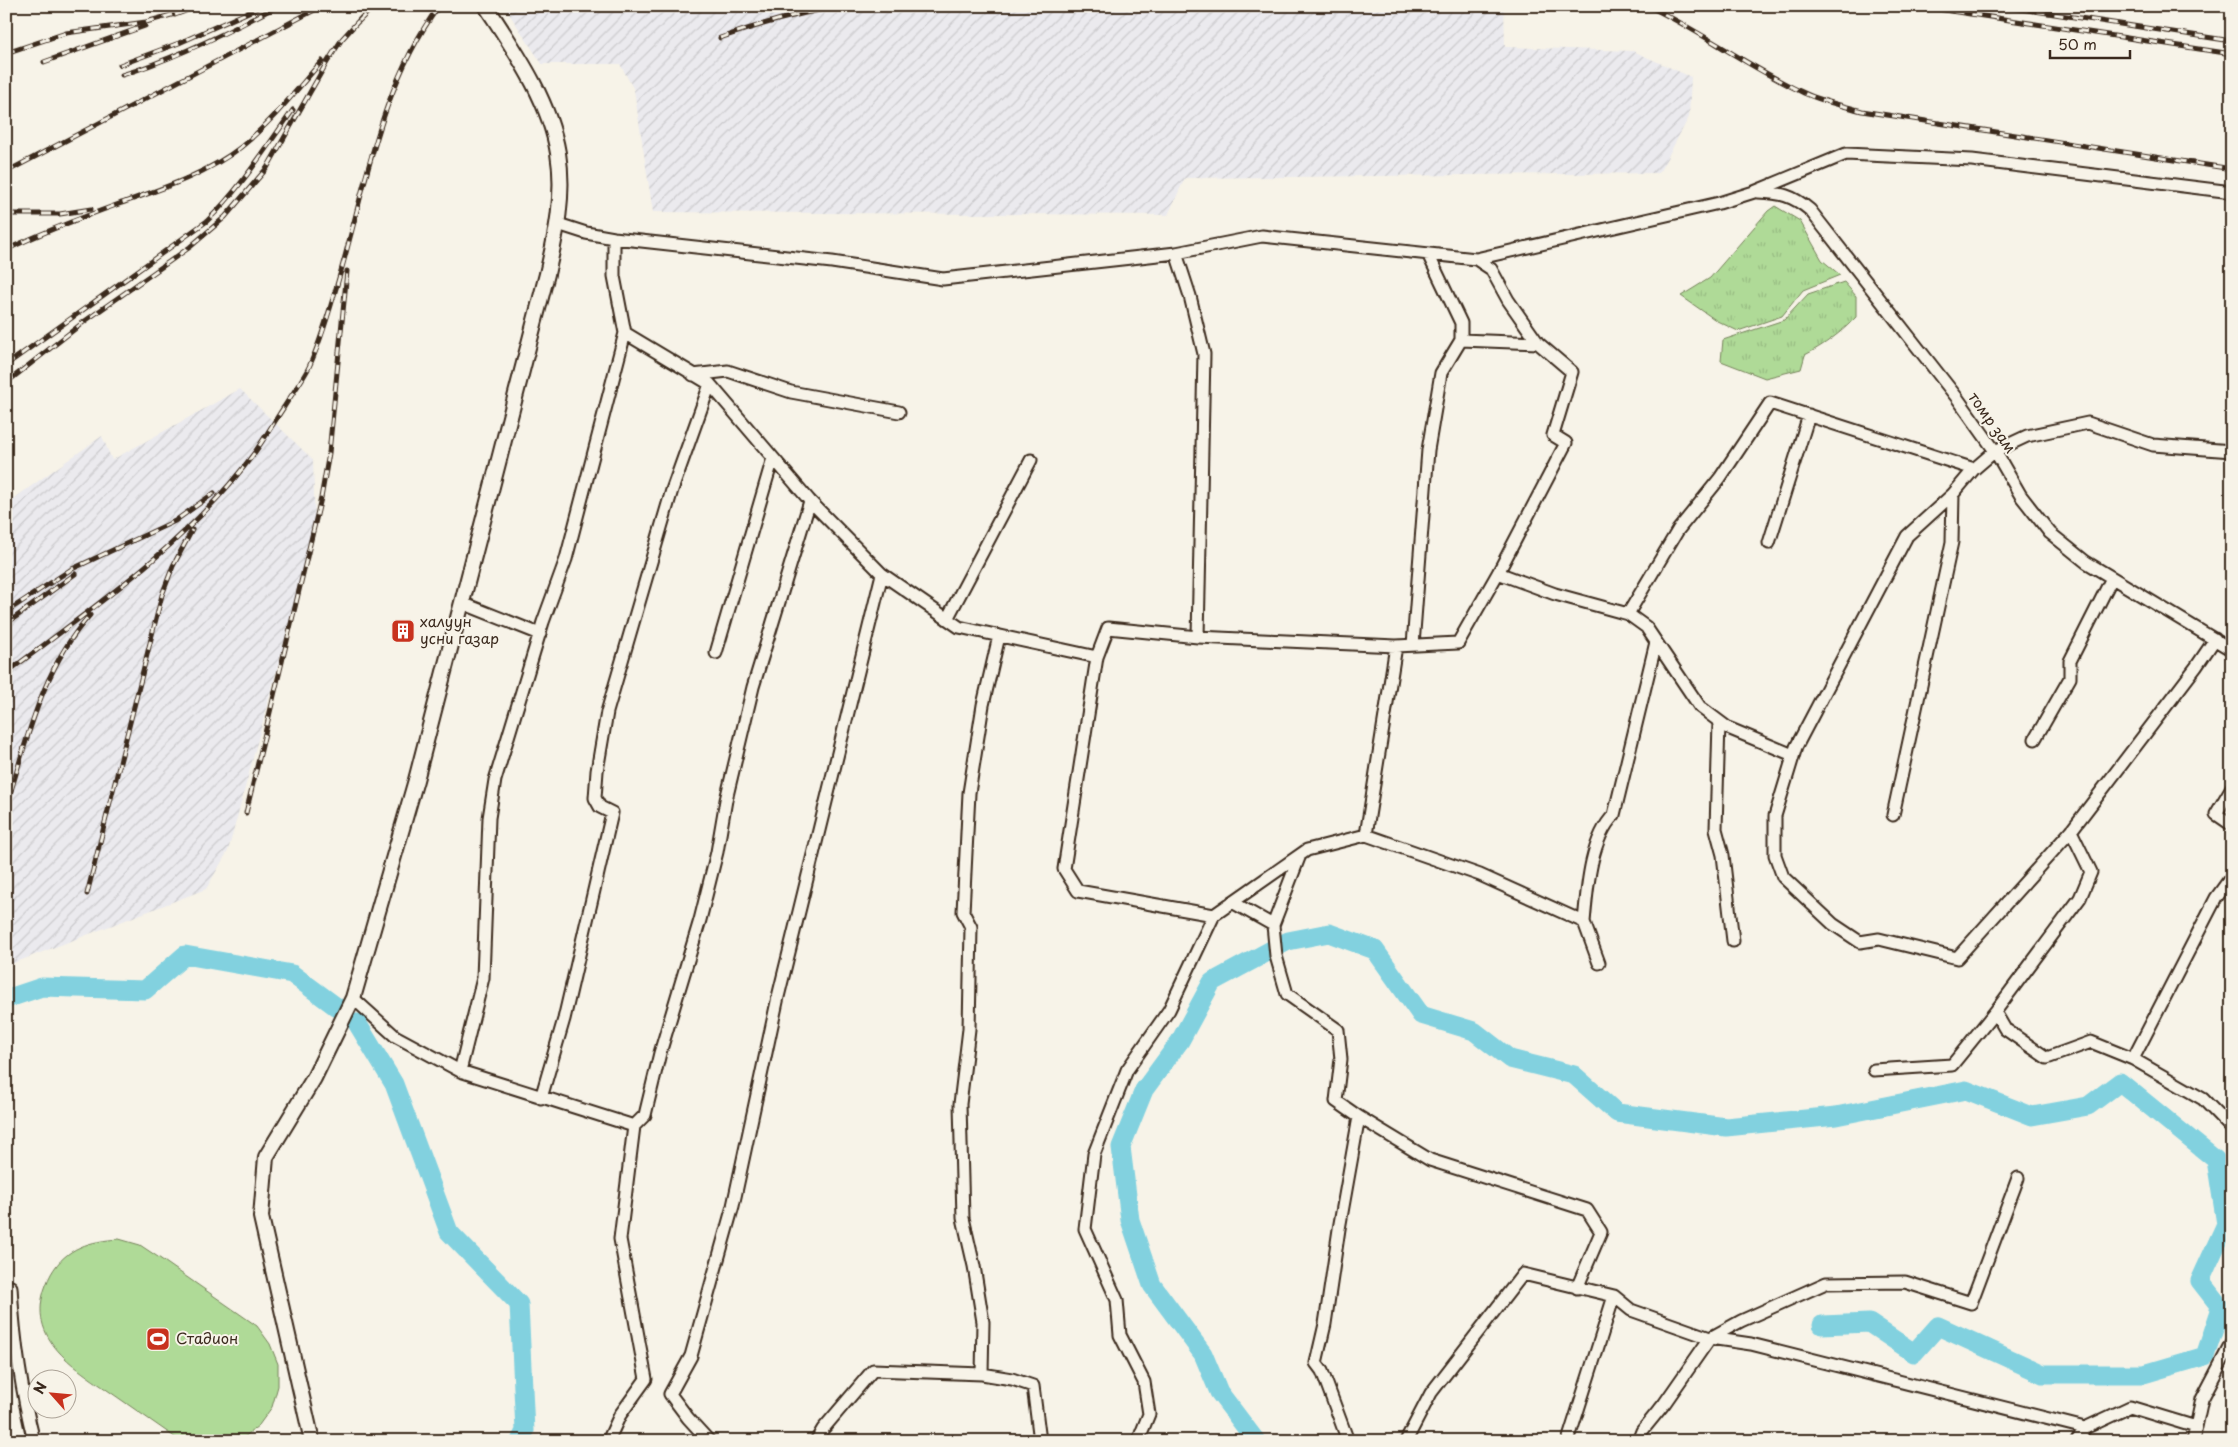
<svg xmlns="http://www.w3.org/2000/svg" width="2238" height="1447" viewBox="0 0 2238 1447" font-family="'Playpen Sans',sans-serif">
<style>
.industrial{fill:url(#industrial-furrows)}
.grass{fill:url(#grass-tufts);stroke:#75825a}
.pitch{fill:#afda97;stroke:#75825a}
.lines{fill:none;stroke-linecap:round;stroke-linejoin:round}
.river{stroke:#82d1df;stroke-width:19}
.minor-casing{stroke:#3b2a1e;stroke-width:15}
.tertiary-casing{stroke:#3b2a1e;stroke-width:18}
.minor{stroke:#f7f3e8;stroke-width:11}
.tertiary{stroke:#f7f3e8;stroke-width:14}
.rail-casing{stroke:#3b2a1e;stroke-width:5}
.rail{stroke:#f7f3e8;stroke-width:3;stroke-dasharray:9;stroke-linecap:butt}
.labels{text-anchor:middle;stroke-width:4;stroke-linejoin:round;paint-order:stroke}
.street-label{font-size:15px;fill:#3b2a1e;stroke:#f7f3e8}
.poi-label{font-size:15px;fill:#3b2a1e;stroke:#f7f3e8;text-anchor:start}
</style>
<defs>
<pattern id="industrial-furrows" width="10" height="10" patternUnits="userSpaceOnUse" patternTransform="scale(1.25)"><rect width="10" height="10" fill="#ebeaee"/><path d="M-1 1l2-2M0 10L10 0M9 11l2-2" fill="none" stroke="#cac9cc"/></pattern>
<pattern id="grass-tufts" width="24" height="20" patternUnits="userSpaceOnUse" patternTransform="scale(1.25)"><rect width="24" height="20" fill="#afda97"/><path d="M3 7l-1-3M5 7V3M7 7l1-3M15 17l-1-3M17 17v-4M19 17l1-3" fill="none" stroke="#97bb82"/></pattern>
</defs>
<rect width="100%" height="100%" fill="#f7f3e8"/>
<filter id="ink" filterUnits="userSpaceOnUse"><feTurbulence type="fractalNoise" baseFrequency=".02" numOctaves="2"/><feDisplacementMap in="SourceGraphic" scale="10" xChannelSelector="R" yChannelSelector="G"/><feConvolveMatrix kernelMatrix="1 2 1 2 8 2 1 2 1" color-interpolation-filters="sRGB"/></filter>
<g filter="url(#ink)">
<path class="industrial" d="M504,6H1504L1505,47L1633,51L1691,77L1689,117L1659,173L1185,178L1168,215L653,212L634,90L620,64H542Z
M240,389L313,460L315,528L228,851L206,889L6,966V504L102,436L112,460Z"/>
<path class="grass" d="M1775,206L1800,221L1822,260L1840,275L1803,290L1782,316L1738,331L1717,321L1681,296L1710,278L1768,211Z
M1844,282L1856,296V317C1841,333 1824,345 1805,355L1801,369L1765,378L1721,361L1723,340L1784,320L1808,294Z"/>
<path class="pitch" d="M119,1239L140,1245L158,1257L257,1326L270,1344L278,1364V1386L272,1407L259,1425L242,1439L235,1441H184L176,1438C154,1423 132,1407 110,1392C67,1362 20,1334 51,1274C66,1247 91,1241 119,1239Z"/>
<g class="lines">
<path class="river" d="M6,999L42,987L145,990L185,955L292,974L338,1008
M357,1023L394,1084L449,1232L519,1304L525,1431L520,1441
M1256,1441L1219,1392L1203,1354L1152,1285L1130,1220L1121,1147L1144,1090L1180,1041L1212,982L1288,941L1329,933L1375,950L1421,1015L1474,1031L1510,1059L1574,1075L1617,1113L1726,1127L1836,1116L1966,1090L2032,1116L2088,1106L2120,1082L2216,1160L2226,1224L2200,1281L2221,1308L2205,1356L2144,1374H2043L1938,1326L1914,1353L1869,1323L1822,1325"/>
<g class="minor-casing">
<path id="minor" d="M1758,192C1781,193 1792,195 1810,210L1958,399L1995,451L2021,496L2050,533L2086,562L2232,650
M558,224L586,233L614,238L832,262L943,279L1176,253L1262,236L1476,259L1719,203L1754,192L1846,154L1972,160L2232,192
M614,238V276L625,333L710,384L810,501L882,574L959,627L1097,657L1108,628L1198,637L1396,646
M1176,253L1190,296L1204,354L1198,637
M1428,254L1461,323V340L1538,343
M1476,259L1491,269L1508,300L1538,343L1572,372L1553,435L1566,443L1498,573L1458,643L1396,646L1366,835L1480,875L1584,922L1599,963
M693,375L728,371L791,392L899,412
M1769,543L1809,415
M1498,573L1555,594L1628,614L1646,627L1700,707L1728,728L1793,755
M462,603L540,634
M1628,614L1678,530L1720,478L1770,403L1974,469
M947,619L1031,460
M2215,639L2196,667L2071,831L1957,958L1879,939L1860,942L1833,924L1783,877L1775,855V816L1796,747L1907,536L1953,494L1974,469L1995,451L2027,436L2088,423L2153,445L2232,451
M1413,645L1428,450L1441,373L1461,340
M716,653L773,458
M1097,657L1064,869L1078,891L1214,915L1307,850L1366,835
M1719,722L1716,829L1723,855L1733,941
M2035,739L2070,678V661L2112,578
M2232,787L2216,814L2232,825
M1893,815L1952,542L1953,494
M2071,831L2091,872L2080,898L1995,1012L2005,1029L2047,1058L2091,1042L2133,1059L2203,1099L2232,1129
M1300,855L1273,925L1276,956L1287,994L1338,1030L1341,1059L1336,1101L1359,1117L1339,1229L1325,1324L1316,1363L1322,1371L1348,1441
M1232,902L1273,925
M1584,922C1587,890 1590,839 1614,815L1656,642
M353,998L395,1036L460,1071L634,1126
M2133,1059L2216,898L2232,876
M1874,1070L1952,1065L1995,1012
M460,1071L483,978L489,818L495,780L543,622L566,559L625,333
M541,1098L564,1019L612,813L600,807L595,798L597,771L607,712L672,490L710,384
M1359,1117L1430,1160L1587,1210L1601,1232L1577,1288
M11,1287C14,1339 21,1390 34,1441
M982,1374L1012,1379L1033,1386L1040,1441
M608,1441L620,1415L646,1379L620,1239L634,1126L645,1115L660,1053L700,920L717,852L726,800L753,687L810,501
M709,1441L688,1418L670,1394L691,1356L733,1206L778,997L882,574
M816,1441L823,1429L873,1370L982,1374L983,1322L974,1266L963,1218L960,1104L969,1029L971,927L963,912L969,793L983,705L999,636
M1138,1441L1149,1414L1144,1382L1120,1335L1117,1300L1085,1229L1094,1154L1127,1070L1169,1010L1214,915
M1406,1441L1431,1393L1523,1274L1614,1296L1631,1310L1710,1338L1741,1321L1826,1283L1905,1282L1971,1303L2018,1178
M1568,1441L1614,1296
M1638,1441L1642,1431L1664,1404L1710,1338L1751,1344L2085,1428
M2077,1441L2085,1428L2130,1407L2196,1427
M2193,1441L2202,1399L2232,1342"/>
</g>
<g class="tertiary-casing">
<path id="tertiary" d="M312,1441L261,1217L266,1157L314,1078L353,998L416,780L547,274C556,235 565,194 558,153C549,99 515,51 486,6"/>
</g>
<use href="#minor" class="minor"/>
<use href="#tertiary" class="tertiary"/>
<g class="rail-casing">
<path id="rail" d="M1648,6C1701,31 1747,66 1800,91C1819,101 1841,105 1862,111L2232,169
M1918,6L2232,54
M2001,6L2232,41
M175,15L199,6
M359,21L374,6
M720,38C760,24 801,12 843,6
M6,53L66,33L146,22L182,12
M44,62L145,26
M120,65L179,43L262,6
M122,75C176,58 227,33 277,6
M6,172L322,6
M6,214H60L91,209
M6,250C43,232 80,218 119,204C161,189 205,175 241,147C272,122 296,90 322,61
M6,365L207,221C241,188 265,149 293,110
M6,383L85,321L190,247L225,217L267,168L326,64L342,39L362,17
M6,612L70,570L175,521L214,493
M6,624L75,574
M6,673C93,608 191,541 255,452C265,438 274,422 284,407C292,394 301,382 308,369C319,346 327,319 334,295C364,198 377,90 439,6
M6,807C27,740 42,668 90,615
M246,813L321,498L329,453L347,271
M87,894L162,595L173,566L192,530"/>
</g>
<use href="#rail" class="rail"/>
</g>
</g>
<defs>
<g id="building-square" transform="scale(1.25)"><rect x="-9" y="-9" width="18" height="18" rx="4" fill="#c8321e" stroke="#f7f3e8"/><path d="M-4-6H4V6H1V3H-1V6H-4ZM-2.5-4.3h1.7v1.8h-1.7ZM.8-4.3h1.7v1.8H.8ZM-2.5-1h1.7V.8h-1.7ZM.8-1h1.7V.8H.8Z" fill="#fff"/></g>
<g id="stadium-square" transform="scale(1.25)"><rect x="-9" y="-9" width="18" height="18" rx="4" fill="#c8321e" stroke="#f7f3e8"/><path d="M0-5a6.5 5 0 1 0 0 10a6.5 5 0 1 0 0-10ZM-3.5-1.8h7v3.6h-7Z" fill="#fff"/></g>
</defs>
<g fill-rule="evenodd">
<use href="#building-square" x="403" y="631"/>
<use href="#stadium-square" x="158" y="1339"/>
</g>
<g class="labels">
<g class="street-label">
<text transform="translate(1992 423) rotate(55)" y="5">томр зам</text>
</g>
<g class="poi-label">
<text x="420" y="627">халуун<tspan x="420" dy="17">усни газар</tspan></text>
<text x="176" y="1344">Стадион</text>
</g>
</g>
<rect width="2238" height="1447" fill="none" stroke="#f7f3e8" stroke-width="25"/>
<rect x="12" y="12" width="2213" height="1422" fill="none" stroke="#3b2a1e" stroke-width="2" filter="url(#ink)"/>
<g transform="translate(52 1394) rotate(297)"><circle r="24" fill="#f7f3e8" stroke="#aca397"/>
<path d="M0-4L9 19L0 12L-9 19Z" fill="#c8321e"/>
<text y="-8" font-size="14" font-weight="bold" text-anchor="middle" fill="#3b2a1e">N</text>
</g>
<path d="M2050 50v8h80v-8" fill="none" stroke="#3b2a1e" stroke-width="2.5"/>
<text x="2058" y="50" font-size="15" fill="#3b2a1e" stroke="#f7f3e8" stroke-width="4" paint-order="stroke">50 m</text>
</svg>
